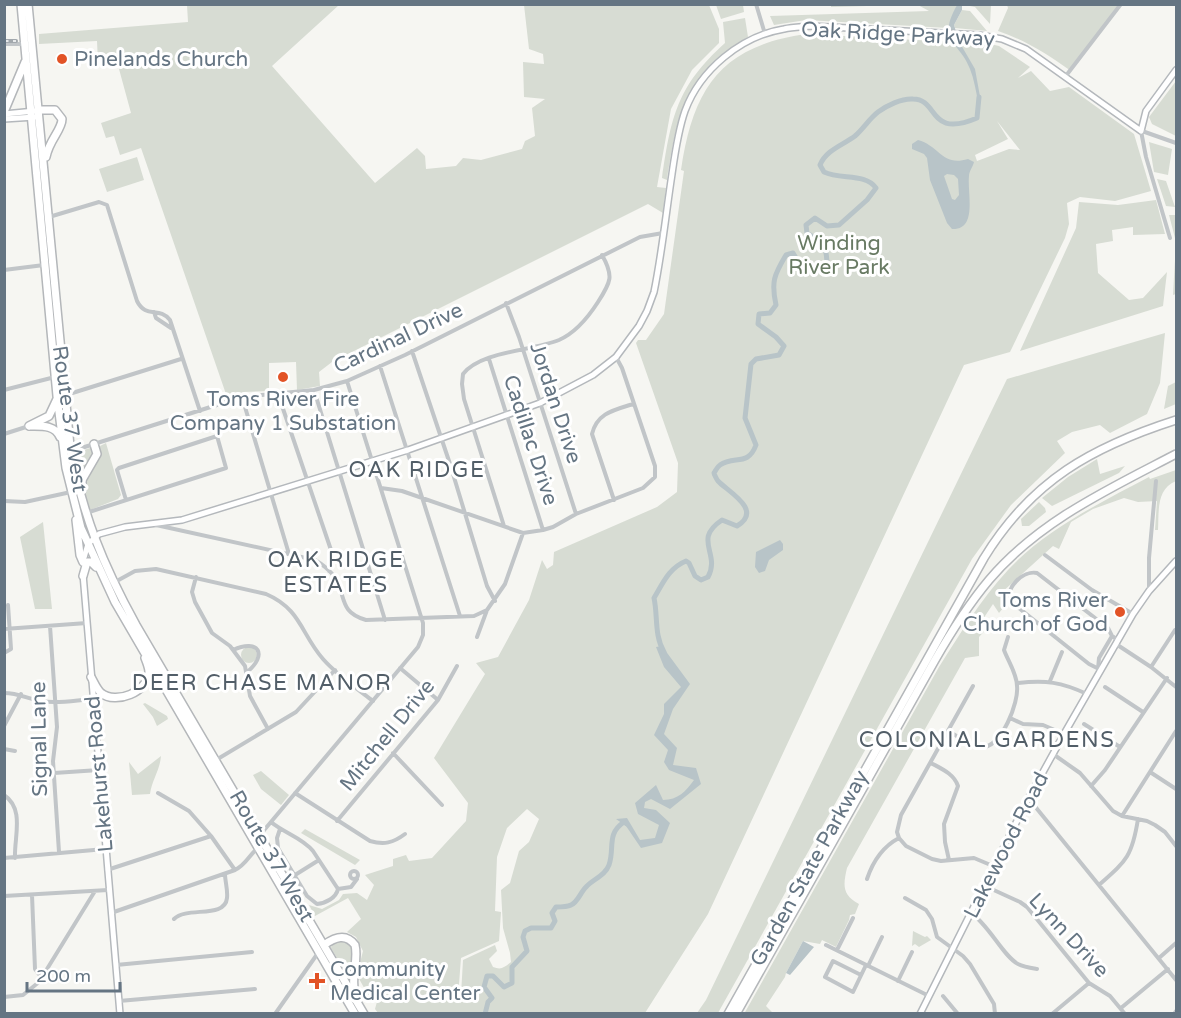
<svg xmlns="http://www.w3.org/2000/svg" width="1181" height="1018" viewBox="0 0 1181 1018" font-family="'Varela Round',sans-serif">
<style>
.green{fill:#d7dcd3;fill-rule:evenodd}
.water{fill:#b8c4c8;fill-rule:evenodd}
.lines{fill:none;stroke-linecap:round;stroke-linejoin:round}
.river{stroke:#b8c4c8;stroke-width:5}
.major-casing{stroke:#b4b8bc;stroke-width:8}
.highway-casing{stroke:#b4b7ba;stroke-width:10}
.minor{stroke:#c1c5c8;stroke-width:4}
.major{stroke:#fff;stroke-width:5}
.highway{stroke:#fff;stroke-width:7}
.rail-casing{stroke:#a2a8ad;stroke-width:4}
.rail{stroke:#fff;stroke-width:1.5;stroke-dasharray:4.5;stroke-linecap:butt}
.poi-dot{fill:#e25326;stroke:#fff;stroke-width:2}
.labels{text-anchor:middle;stroke-width:6;stroke-linejoin:round;paint-order:stroke}
.street-label{font-size:21px;fill:#657583;stroke:#fff}
.poi-label{font-size:21px;fill:#657583;stroke:#fff;text-anchor:start}
.park-label{font-size:21px;fill:#687a63;stroke:#fff}
.neighbourhood-label{font-size:22px;letter-spacing:1.5px;fill:#525e68;stroke:#fff}
</style>
<rect width="100%" height="100%" fill="#f6f6f2"/>
<path class="green" d="M831,4H903V5L831,7Z
M187,5H339L272,66L375,183L417,148L425,156L426,169L456,166L463,158L481,160L522,149L525,141L535,136L532,108L545,99L524,97L523,62L544,64L543,54L529,49L524,5H709L719,29V43L692,70L671,109L657,187L666,188L663,213L648,204L332,362L319,372L320,386L297,390L296,362L269,363V391L244,392L227,397L141,148L120,155L114,136L106,138L101,123L131,113L116,58L98,63L97,41L39,44V34L188,22Z
M716,5H743L744,12L721,19Z
M918,5H957L948,28L806,20L774,25L770,16L929,11Z
M965,5H991L990,24L975,7Z
M1007,5H1120L1071,71C1047,54 1025,40 998,31L1008,8Z
M962,10L970,11L987,31L955,28L954,25Z
M745,18L748,37C685,77 678,109 667,180L662,178C671,117 677,86 725,43L723,22Z
M806,34L990,44L999,46L1030,67L1018,78L1031,71L1050,91L1069,87L1134,134L1151,191L1115,201L1080,197L1067,203L1069,224L1065,238L1010,352L964,365L708,914L645,1013H378L375,1009L378,998L368,995L357,975L363,951L356,937L347,932L361,919L348,898L315,916L309,905L322,909L339,900L343,894L357,893L367,900L374,885L365,875L393,866V859L406,855L409,861L432,858L466,821L468,803L434,758L485,674L476,663L498,657L529,600L542,560L547,569L553,565L554,552L657,507L677,492L678,463L636,343L638,340H646L664,314L684,171L681,170C693,89 720,46 806,34ZM997,121L1020,150L1009,149L977,161L975,155L1008,139ZM527,809L539,819L529,842L519,851L510,883L501,890L503,928L510,953L511,962C504,968 501,970 493,967L489,959L497,951L495,945L463,960L461,995L458,997L461,958L499,941L501,912L495,911L497,857L507,828Z
M1176,81V136L1152,124L1149,117Z
M1149,142L1172,149L1168,175L1154,172Z
M137,157L144,180L107,192L99,169Z
M1157,179L1166,181L1175,207L1166,206Z
M1156,200L1165,234L1133,235V227L1112,230L1113,241L1096,244L1098,273L1129,300L1143,298L1167,272L1163,306L1020,351L1076,228L1079,202L1118,205Z
M1169,215H1176V294L1173,295L1176,242Z
M1165,333L1160,383L1147,414L1110,433L1100,425L1072,432L1057,441L1065,453L1011,505L972,559L718,1013H697L706,1000L1007,379Z
M1176,382V404L1164,409L1168,386Z
M106,443L121,495L118,499L90,510L88,508L83,485L98,447Z
M90,448L95,452L81,477L75,453Z
M1097,459L1100,474L1125,466L1119,473L1052,506L1042,498L1068,477Z
M1176,470V481C1156,489 1159,512 1158,530H1155L1157,501L1138,502L1124,498L1093,509L1071,522L1059,549L1053,546L1000,594L1008,602L999,613L993,604L983,619L990,625L979,637V656L965,658L847,868C843,885 842,895 859,904L855,914L850,915L849,920L836,947L822,940L820,944L803,941L786,973L785,977L766,1006L773,1013L744,1014L939,667C960,634 980,600 1008,570C1046,529 1100,503 1149,477L1150,479Z
M1039,502L1045,508L1046,512L1029,526H1022L1021,519Z
M43,522L52,609H35L20,537Z
M241 655a8 8 0 1 1 16 0a8 8 0 1 1-16 0Z
M145,703L167,716L168,719L157,726L153,717L143,704Z
M161,756C160,770 152,780 150,794L132,795L129,762L138,774Z
M261,771L289,795L281,805L261,789L253,775Z
M305,829L360,860L355,865L301,833Z
M913,931L925,937L927,936L931,940L919,947L915,944L912,946Z
M342,940L347,942L353,949L351,965L346,970L343,968L331,948L332,944Z"/>
<path class="water" d="M957,5H962V10L954,25L955,28L957,38L975,69L981,102H978C976,91 974,79 970,69C959,40 936,43 957,5Z
M918,140C940,146 942,167 968,159L974,162C973,167 969,171 969,176C967,193 978,230 952,229L947,223L930,180L927,158L924,154L912,149V144ZM947,174L954,175L958,179L959,195L955,200L952,199L944,176Z
M780,540L783,544V550L769,560L765,571L759,573L755,567L756,552Z
M662,646L690,684L673,709L664,734L677,748L673,765L696,768L701,784L670,809L651,799L645,802L644,808L656,810L670,823L662,843L641,848L626,826L616,819L627,818L640,840L655,838L659,825L638,814L635,803L656,785L663,800C678,800 686,791 694,780L669,770L664,762L668,750L654,735L664,714V704L681,687L664,667L656,647Z
M803,941L814,947L790,975L786,973Z"/>
<g class="lines">
<path class="river" d="M664,652C654,635 658,616 654,598C663,583 669,568 686,561L689,563L695,576L701,580L708,577C721,553 692,540 722,520L737,526C764,510 727,491 718,481C717,480 714,474 714,473C716,470 717,467 720,465C734,455 748,467 756,445L745,418L751,364L756,359L779,355L784,346L776,337L758,324L759,314L770,313L776,305C771,282 774,275 786,255L793,253L799,263L814,272L827,266C827,245 824,244 807,233L806,225L815,218L827,226L839,225L867,200L876,188C865,173 841,180 824,172L820,165C826,150 843,145 855,136C863,129 870,118 878,112C886,106 902,98 913,99C939,99 928,139 977,118L979,97
M485,1014L488,1002L492,998L484,987L487,976H493L504,987L512,983V967L527,951L523,937L525,931L531,928H551L555,921L552,913L556,907C561,907 567,907 571,905C578,902 580,893 586,887C593,879 605,876 609,865C615,848 606,834 624,822L627,824"/>
<g class="major-casing">
<path id="major" d="M4,114L35,111
M4,119L35,117
M83,561L88,544L99,534L125,527L182,520L408,450L540,403L593,375L616,357L639,326L647,311L654,292C662,253 666,213 672,174C675,153 678,131 685,111C700,70 741,36 784,29C793,27 802,27 811,26L979,35L1002,39L1026,49L1141,131L1146,111L1176,70
M83,574L120,1014
M920,1014L1027,801L1064,734L1133,614L1149,591L1176,561"/>
</g>
<g class="highway-casing">
<path id="highway" d="M21,4L57,396L66,468L81,528L115,602L355,1014
M28,4L70,446C82,514 103,565 136,625L364,1014
M39,110H55L62,119C62,130 49,140 46,157
M4,112L25,62
M29,426L49,416L57,399
M31,426C42,426 55,425 60,437
M82,490V480L97,454L94,444
M76,520L80,555L83,562
M83,576L87,562H91L96,567
M91,677C94,682 96,688 101,693C116,705 148,692 149,672C149,668 147,663 145,658
M324,945C335,937 346,933 355,945C359,961 350,977 355,993
M728,1014L984,558C1032,480 1092,447 1176,420
M736,1014L935,660C951,632 968,605 989,580C1039,521 1109,489 1176,454"/>
</g>
<path class="minor" d="M756,4L765,34
M4,44H25
M1065,77L1121,4
M1141,131L1146,157L1170,238
M1142,131L1176,143
M49,217L99,202L107,205L137,301C146,319 159,306 170,320L200,411
M4,270L44,265
M506,303L519,337L576,514
M154,312L156,318L171,328
M412,351L450,464L487,586L495,601
M489,359L543,530
M380,366L460,616
M4,390L55,377
M314,390L385,620
M278,394L331,550L332,559L329,571
M66,395L181,359
M242,397L289,554
M4,434L29,426
M72,451L242,397L314,390L347,381L405,355L640,237L663,233
M381,488L402,491L523,533L543,530L553,527L576,514L643,488L655,477V466L622,368L616,357
M614,500L592,434C597,413 614,410 633,404
M4,501L25,502L71,492
M86,513L226,468L217,436L119,468L117,470L126,500
M156,525L315,560C322,564 329,570 334,576C347,596 338,612 366,620L474,616L487,610
M504,526L464,399L462,384L463,374C481,351 532,351 559,340C575,333 589,316 598,302C611,282 614,276 602,255
M1045,555L1092,590L1133,614
M196,577L192,592L195,602L212,633L230,646L245,666L250,696L268,729
M115,582L135,571L156,569L266,594C301,609 301,634 323,659C337,675 356,688 373,701
M1149,590V558L1156,481
M50,626L57,727L53,761L59,852
M4,629L87,623
M477,637L487,610L505,584L523,533
M1116,644L1151,667L1176,687
M233,650C259,638 268,655 247,672
M4,653L11,649L8,605
M1151,667L1175,630
M400,668L438,700
M1098,669L1099,658L1112,636
M1101,670L1089,664L1010,601C1005,588 1023,570 1037,573L1108,628L1112,636L1118,640
M1050,681L1062,652
M1018,683C1046,680 1061,682 1087,694
M973,686L901,815L897,832L899,838L906,846L932,859L941,861L974,858L993,866
M1105,687L1143,712
M4,693C19,693 28,699 41,701C58,704 76,700 93,699
M1010,718L1023,724L1043,725L1064,734
M1084,724L1120,747
M4,726L21,694
M948,731C958,736 971,747 982,747C1002,747 1019,702 1017,686C1017,674 1008,661 1004,650L1008,637
M4,749L15,751
M393,753L442,805
M1053,754L1080,773L1113,811L1122,816L1147,821L1155,825L1165,832L1176,846
M216,760L296,712L335,670
M931,763C942,769 954,774 958,786L944,824L945,842L949,860
M1150,772L1176,789
M54,773L99,770
M1091,786L1105,770L1167,678
M158,793L189,811L211,836
M295,793L370,841C384,845 393,843 405,834
M4,795C25,809 14,837 15,858
M1029,799L1176,980
M1122,816L1176,731
M337,821L438,700L457,666
M271,822C284,833 303,838 313,851L338,889C336,898 326,903 317,904L307,896L278,848L277,838L280,829
M260,835L418,647L423,635V623L347,381
M4,858L105,849
M107,870L211,836L235,870
M350 875a4 4 0 1 1 8 0a4 4 0 1 1-8 0Z
M295,875L319,860
M283,876L295,875L289,883
M867,879C873,861 882,847 899,838
M1099,885C1126,861 1132,857 1138,819
M985,886L1020,902L1027,907L1089,983L1110,996L1125,1014
M338,889L351,887L357,879
M32,895L35,969L42,978
M4,896L108,890
M905,898L926,910L932,919L937,937L963,956L970,964L994,1004L995,1014
M111,913L235,870C246,865 249,855 258,848
M971,913C989,925 1003,956 1018,964C1024,967 1031,968 1037,969
M174,919C187,906 225,919 227,898C228,890 225,881 225,874
M826,945L929,996
M837,950L853,918
M1159,958L1176,943
M116,965L252,952
M868,966L882,937
M861,975L833,961L825,977L853,992L866,965
M898,981L912,952
M943,996L958,1014
M4,997L23,995L39,982L95,891
M119,1001L255,989
M1121,1008L1168,969
M275,1014L318,953
M1052,1014L1089,983
M1174,1014L1176,1011"/>
<use href="#major" class="major"/>
<use href="#highway" class="highway"/>
<g class="rail-casing">
<path id="rail" d="M4,41H16"/>
</g>
<use href="#rail" class="rail"/>
</g>
<g class="poi-dot">
<circle cx="62" cy="59" r="6"/>
<circle cx="283" cy="377" r="6"/>
<circle cx="1120" cy="612" r="6"/>
<path d="M314 972h6v6h6v6h-6v6h-6v-6h-6v-6h6z"/>
</g>
<g class="labels">
<g class="street-label">
<text transform="translate(898 34) rotate(3)" y="7">Oak Ridge Parkway</text>
<text transform="translate(398 338) rotate(-25)" y="7">Cardinal Drive</text>
<text transform="translate(556 403) rotate(72)" y="7">Jordan Drive</text>
<text transform="translate(70 419) rotate(82)" y="7">Route 37 West</text>
<text transform="translate(531 440) rotate(72)" y="7">Cadillac Drive</text>
<text transform="translate(387 735) rotate(-51)" y="7">Mitchell Drive</text>
<text transform="translate(39 739) rotate(-91)" y="7">Signal Lane</text>
<text transform="translate(99 774) rotate(-95)" y="7">Lakehurst Road</text>
<text transform="translate(1006 845) rotate(-63)" y="7">Lakewood Road</text>
<text transform="translate(272 856) rotate(60)" y="7">Route 37 West</text>
<text transform="translate(809 868) rotate(-61)" y="7">Garden State Parkway</text>
<text transform="translate(1069 935) rotate(47)" y="7">Lynn Drive</text>
</g>
<g class="poi-label">
<text x="74" y="66">Pinelands Church</text>
<text x="283" y="406" text-anchor="middle">Toms River Fire<tspan x="283" dy="24">Company 1 Substation</tspan></text>
<text x="1108" y="607" text-anchor="end">Toms River<tspan x="1108" dy="24">Church of God</tspan></text>
<text x="330" y="976">Community<tspan x="330" dy="24">Medical Center</tspan></text>
</g>
<g class="park-label">
<text x="839" y="250">Winding<tspan x="839" dy="24">River Park</tspan></text>
</g>
<g class="neighbourhood-label">
<text x="417" y="477">OAK RIDGE</text>
<text x="336" y="567">OAK RIDGE<tspan x="336" dy="25">ESTATES</tspan></text>
<text x="262" y="690">DEER CHASE MANOR</text>
<text x="987" y="747">COLONIAL GARDENS</text>
</g>
</g>
<rect width="1181" height="1018" fill="none" stroke="#657583" stroke-width="12"/>
<path d="M27 982v9h93v-9" fill="none" stroke="#657583" stroke-width="3"/>
<text x="36" y="982" font-size="18" fill="#657583" stroke="#ffffff" stroke-width="4.5" paint-order="stroke">200 m</text>
</svg>
